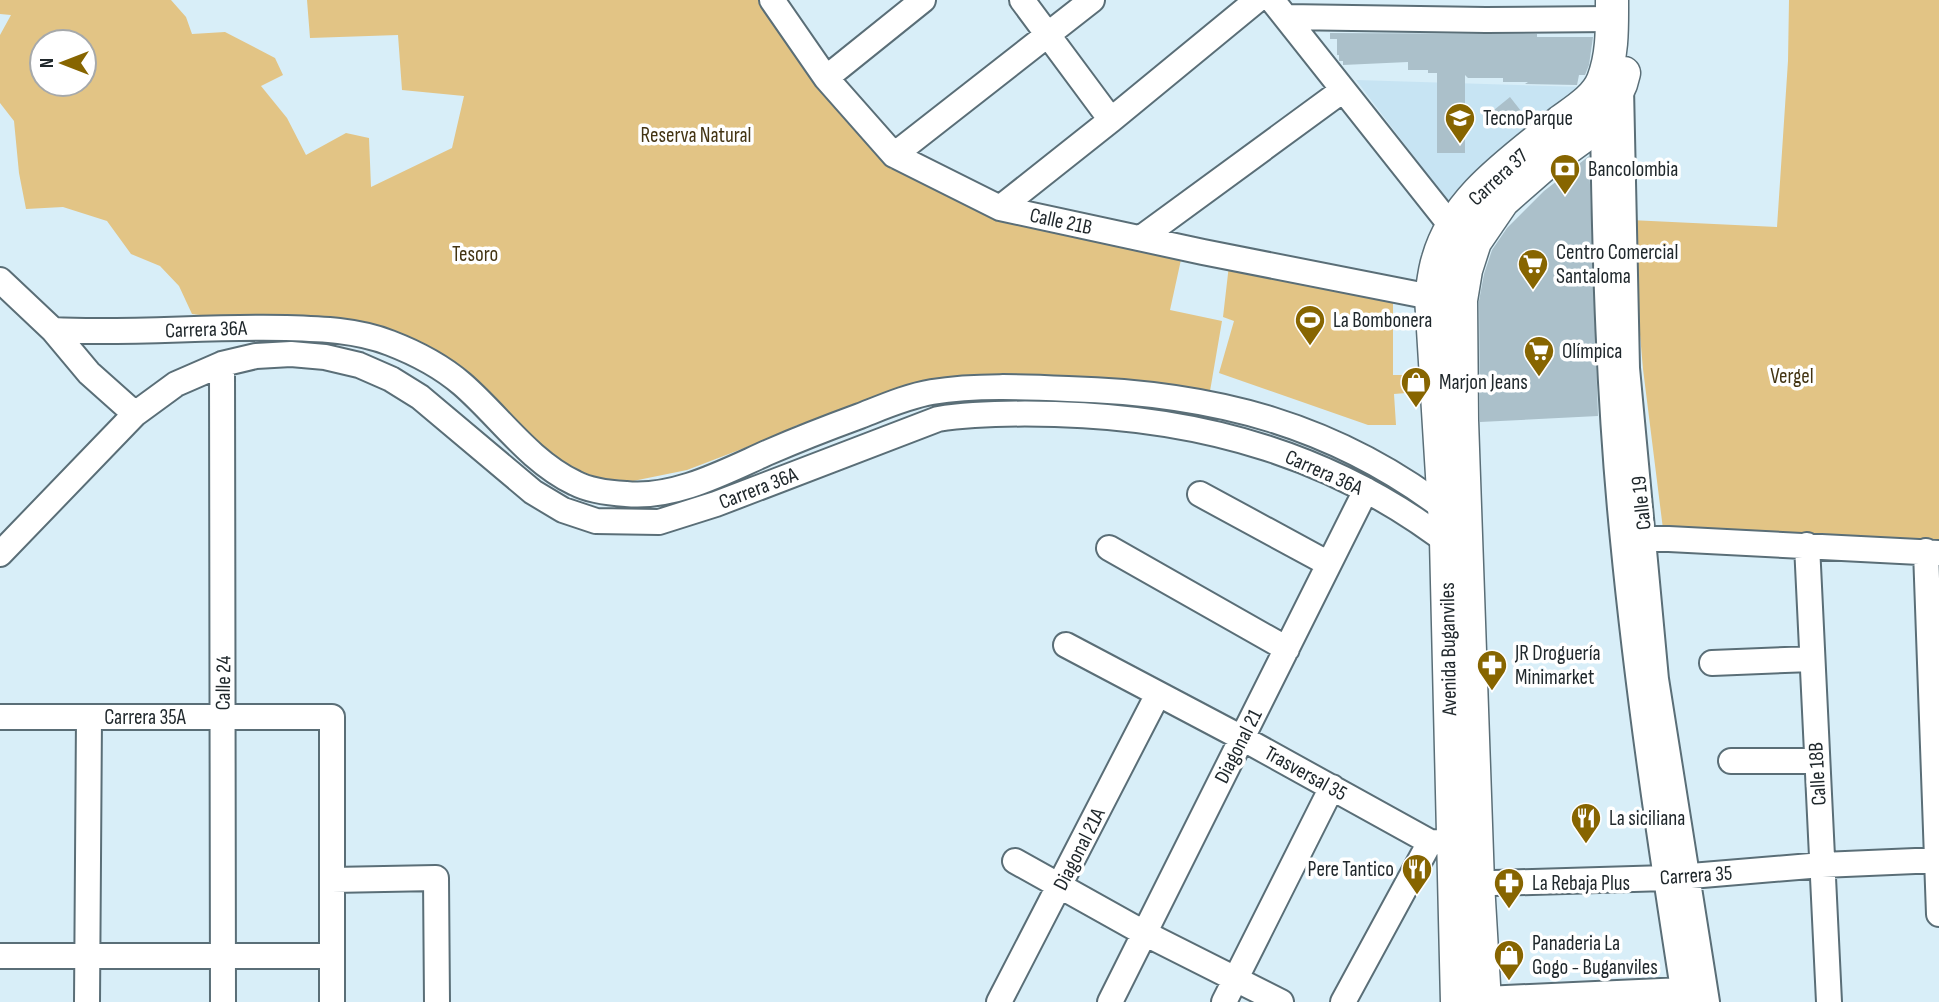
<svg xmlns="http://www.w3.org/2000/svg" width="1939" height="1002" viewBox="0 0 1939 1002" font-family="'Sofia Sans Condensed',sans-serif">
<style>
.built{fill:#c7e4f3}
.green{fill:#e2c485;fill-rule:evenodd}
.building{fill:#abc0ca}
.lines{fill:none;stroke-linecap:round;stroke-linejoin:round}
.minor-casing{stroke:#5a6e77;stroke-width:28}
.major-casing{stroke:#5a6e77;stroke-width:35}
.minor{stroke:#fff;stroke-width:24}
.major{stroke:#fff;stroke-width:32}
.labels{text-anchor:middle;stroke-width:7;stroke-linejoin:round;paint-order:stroke}
.poi-label{font-size:21px;fill:#20282c;stroke:#fff;text-anchor:start}
.park-label{font-size:21px;fill:#433413;stroke:#fff}
.street-label{font-size:21px;fill:#20282c;stroke:#fff}
</style>
<rect width="100%" height="100%" fill="#d8eef8"/>
<path class="built" d="M1356,80L1584,87L1448,202Z"/>
<path class="green" d="M0,0H171L186,17L192,34L225,32L275,58L283,75L261,86L287,118L306,155L346,133L369,138L371,187L452,148L464,96L402,90L398,35L310,38L307,0H765L896,168L1002,221L1182,255L1170,310L1222,321L1209,397L974,376L820,423L797,425L778,435L687,470L633,481L586,477L537,444L419,344L364,321L240,320L192,314L179,286L160,266L131,254L107,221L63,207L26,209L19,173L14,121L0,103V35L11,15L0,14ZM42,42H84V84H42Z
M1789,0H1939V542L1814,533L1663,529L1643,369L1630,220L1777,227L1788,61Z
M1229,265L1393,299V375H1419V392L1394,394L1396,425H1368L1219,373L1234,321L1223,317Z"/>
<path class="building" d="M1330,33L1537,34V37H1593L1589,65L1585,75H1579L1577,85L1525,84L1528,82H1503V78H1468L1465,75V153H1437V73H1428V70H1408V62L1343,65V61H1339V55H1337V39H1330Z
M1510,97L1521,111L1505,123L1494,110Z
M1589,156L1598,416L1480,422L1479,301L1484,274L1492,250L1507,228L1544,191Z"/>
<g class="lines">
<g class="minor-casing">
<path id="minor" d="M772,0L826,78L894,155L1000,208L1203,252L1431,297
M1022,0L1111,120
M1272,0L1452,227L1464,235
M1286,17L1486,20L1612,19
M826,78L923,0
M1621,88L1627,368L1656,679L1707,1002
M1603,122C1605,261 1609,401 1623,540C1638,694 1661,848 1685,1002
M894,155L1092,0
M1000,208L1111,120L1257,0
M1141,238L1343,90
M0,280L53,330L89,373L135,414
M53,330C131,334 208,326 286,328C321,329 357,330 390,343C416,353 441,366 462,384C499,416 529,461 575,483C590,491 609,493 626,494C675,499 726,471 769,452C799,439 830,427 860,416C883,407 908,396 932,392C975,385 1024,387 1068,389C1213,393 1337,424 1454,516
M222,364L223,1002
M1200,494L1329,564
M1630,537L1939,553
M1807,545L1829,1002
M1109,548L1287,649
M1926,551L1939,914
M0,554L135,414L176,384L222,364L256,356L291,354L325,357L359,365L391,379L420,397L533,492L563,510L596,521L659,522L716,504L938,419C976,413 1016,413 1055,414C1203,418 1338,456 1456,549
M1066,645L1242,738L1430,842L1469,843
M1712,663L1812,659
M0,717H332V1002
M1731,761H1817
M1015,861L1144,933L1281,1002
M332,880L436,878L437,1002
M1461,884L1667,878L1822,865L1939,860
M0,956H332
M1485,999L1683,990
M87,1002L89,717
M999,1002L1158,694
M1110,1002L1366,490
M1224,1002L1332,787
M1343,1002L1430,842"/>
</g>
<g class="major-casing">
<path id="major" d="M1457,1002L1446,540L1431,297C1433,285 1434,271 1438,259C1455,198 1514,160 1561,121C1576,110 1596,98 1603,80C1613,54 1612,27 1612,0
M1485,1002L1478,883L1462,420L1461,300L1466,270L1475,242L1503,201L1544,165L1603,122L1621,84L1624,73"/>
</g>
<use href="#minor" class="minor"/>
<use href="#major" class="major"/>
</g>
<defs>
<g id="university-pin" transform="scale(1.575)"><path d="M0 17L-7.5 6A9.5 9.5 0 1 1 7.5 6Z" fill="#876500" stroke="#fff"/><path d="M0-5L7-2L0 1L-7-2ZM-4 1L0 2.5L4 1V4Q0 6-4 4Z" fill="#fff"/></g>
<g id="bank-pin" transform="scale(1.575)"><path d="M0 17L-7.5 6A9.5 9.5 0 1 1 7.5 6Z" fill="#876500" stroke="#fff"/><path d="M-6-4H6V4H-6ZM0-2.3a2.3 2.3 0 1 0 0 4.6a2.3 2.3 0 1 0 0-4.6Z" fill="#fff"/></g>
<g id="supermarket-pin" transform="scale(1.575)"><path d="M0 17L-7.5 6A9.5 9.5 0 1 1 7.5 6Z" fill="#876500" stroke="#fff"/><path d="M-6-5.5h2.5l.6 2H6L4.5 2H-2.5L-4.4-4H-6ZM-1.5 3.2a1.3 1.3 0 1 0 .1 0ZM3 3.2a1.3 1.3 0 1 0 .1 0Z" fill="#fff"/></g>
<g id="stadium-pin" transform="scale(1.575)"><path d="M0 17L-7.5 6A9.5 9.5 0 1 1 7.5 6Z" fill="#876500" stroke="#fff"/><path d="M0-5a6.5 5 0 1 0 0 10a6.5 5 0 1 0 0-10ZM-3.5-1.8h7v3.6h-7Z" fill="#fff"/></g>
<g id="shop-pin" transform="scale(1.575)"><path d="M0 17L-7.5 6A9.5 9.5 0 1 1 7.5 6Z" fill="#876500" stroke="#fff"/><path d="M-5-2.5h2.3a2.7 3.5 0 0 1 5.4 0H5L5.5 6h-11ZM-1.5-2.5h3a1.5 2.3 0 0 0-3 0Z" fill="#fff"/></g>
<g id="pharmacy-pin" transform="scale(1.575)"><path d="M0 17L-7.5 6A9.5 9.5 0 1 1 7.5 6Z" fill="#876500" stroke="#fff"/><path d="M-2-6h4v4h4v4h-4v4h-4v-4h-4v-4h4Z" fill="#fff"/></g>
<g id="restaurant-pin" transform="scale(1.575)"><path d="M0 17L-7.5 6A9.5 9.5 0 1 1 7.5 6Z" fill="#876500" stroke="#fff"/><path d="M-5-6h1v4h1v-4h1v4h1v-4h1v5L-1.5 .5V6h-2V.5L-5-1ZM5-6V6H3V1.5H1.5Q1.5-4 5-6Z" fill="#fff"/></g>
</defs>
<g fill-rule="evenodd">
<use href="#university-pin" x="1460" y="118"/>
<use href="#bank-pin" x="1565" y="169"/>
<use href="#supermarket-pin" x="1533" y="264"/>
<use href="#stadium-pin" x="1310" y="320"/>
<use href="#supermarket-pin" x="1539" y="351"/>
<use href="#shop-pin" x="1416" y="382"/>
<use href="#pharmacy-pin" x="1492" y="665"/>
<use href="#restaurant-pin" x="1586" y="818"/>
<use href="#restaurant-pin" x="1417" y="869"/>
<use href="#pharmacy-pin" x="1509" y="883"/>
<use href="#shop-pin" x="1509" y="955"/>
</g>
<g class="labels">
<g class="poi-label">
<text x="1483" y="125">TecnoParque</text>
<text x="1588" y="176">Bancolombia</text>
<text x="1556" y="259">Centro Comercial<tspan x="1556" dy="24">Santaloma</tspan></text>
<text x="1333" y="327">La Bombonera</text>
<text x="1562" y="358">Olímpica</text>
<text x="1439" y="389">Marjon Jeans</text>
<text x="1515" y="660">JR Droguería<tspan x="1515" dy="24">Minimarket</tspan></text>
<text x="1609" y="825">La siciliana</text>
<text x="1394" y="876" text-anchor="end">Pere Tantico</text>
<text x="1532" y="890">La Rebaja Plus</text>
<text x="1532" y="950">Panaderia La<tspan x="1532" dy="24">Gogo - Buganviles</tspan></text>
</g>
<g class="park-label">
<text x="696" y="142">Reserva Natural</text>
<text x="475" y="261">Tesoro</text>
<text x="1792" y="383">Vergel</text>
</g>
<g class="street-label">
<text transform="translate(1498 177) rotate(-43)" y="7">Carrera 37</text>
<text transform="translate(1061 221) rotate(12)" y="7">Calle 21B</text>
<text transform="translate(206 329) rotate(-2)" y="7">Carrera 36A</text>
<text transform="translate(1324 472) rotate(24)" y="7">Carrera 36A</text>
<text transform="translate(758 488) rotate(-21)" y="7">Carrera 36A</text>
<text transform="translate(1641 503) rotate(-96)" y="7">Calle 19</text>
<text transform="translate(1448 649) rotate(-91)" y="7">Avenida Buganviles</text>
<text transform="translate(223 683) rotate(-89)" y="7">Calle 24</text>
<text x="145" y="724">Carrera 35A</text>
<text transform="translate(1238 746) rotate(-63)" y="7">Diagonal 21</text>
<text transform="translate(1306 773) rotate(29)" y="7">Trasversal 35</text>
<text transform="translate(1817 774) rotate(-93)" y="7">Calle 18B</text>
<text transform="translate(1079 849) rotate(-63)" y="7">Diagonal 21A</text>
<text transform="translate(1696 875) rotate(-4)" y="7">Carrera 35</text>
</g>
</g>
<g transform="translate(63 63) rotate(270)"><circle r="33" fill="#ffffff" stroke="#a6a9ab" stroke-width="2"/>
<path d="M0-5L12 26L0 18L-12 26Z" fill="#876500"/>
<text y="-10" font-size="19" font-weight="bold" text-anchor="middle" fill="#20282c">N</text>
</g>
</svg>
